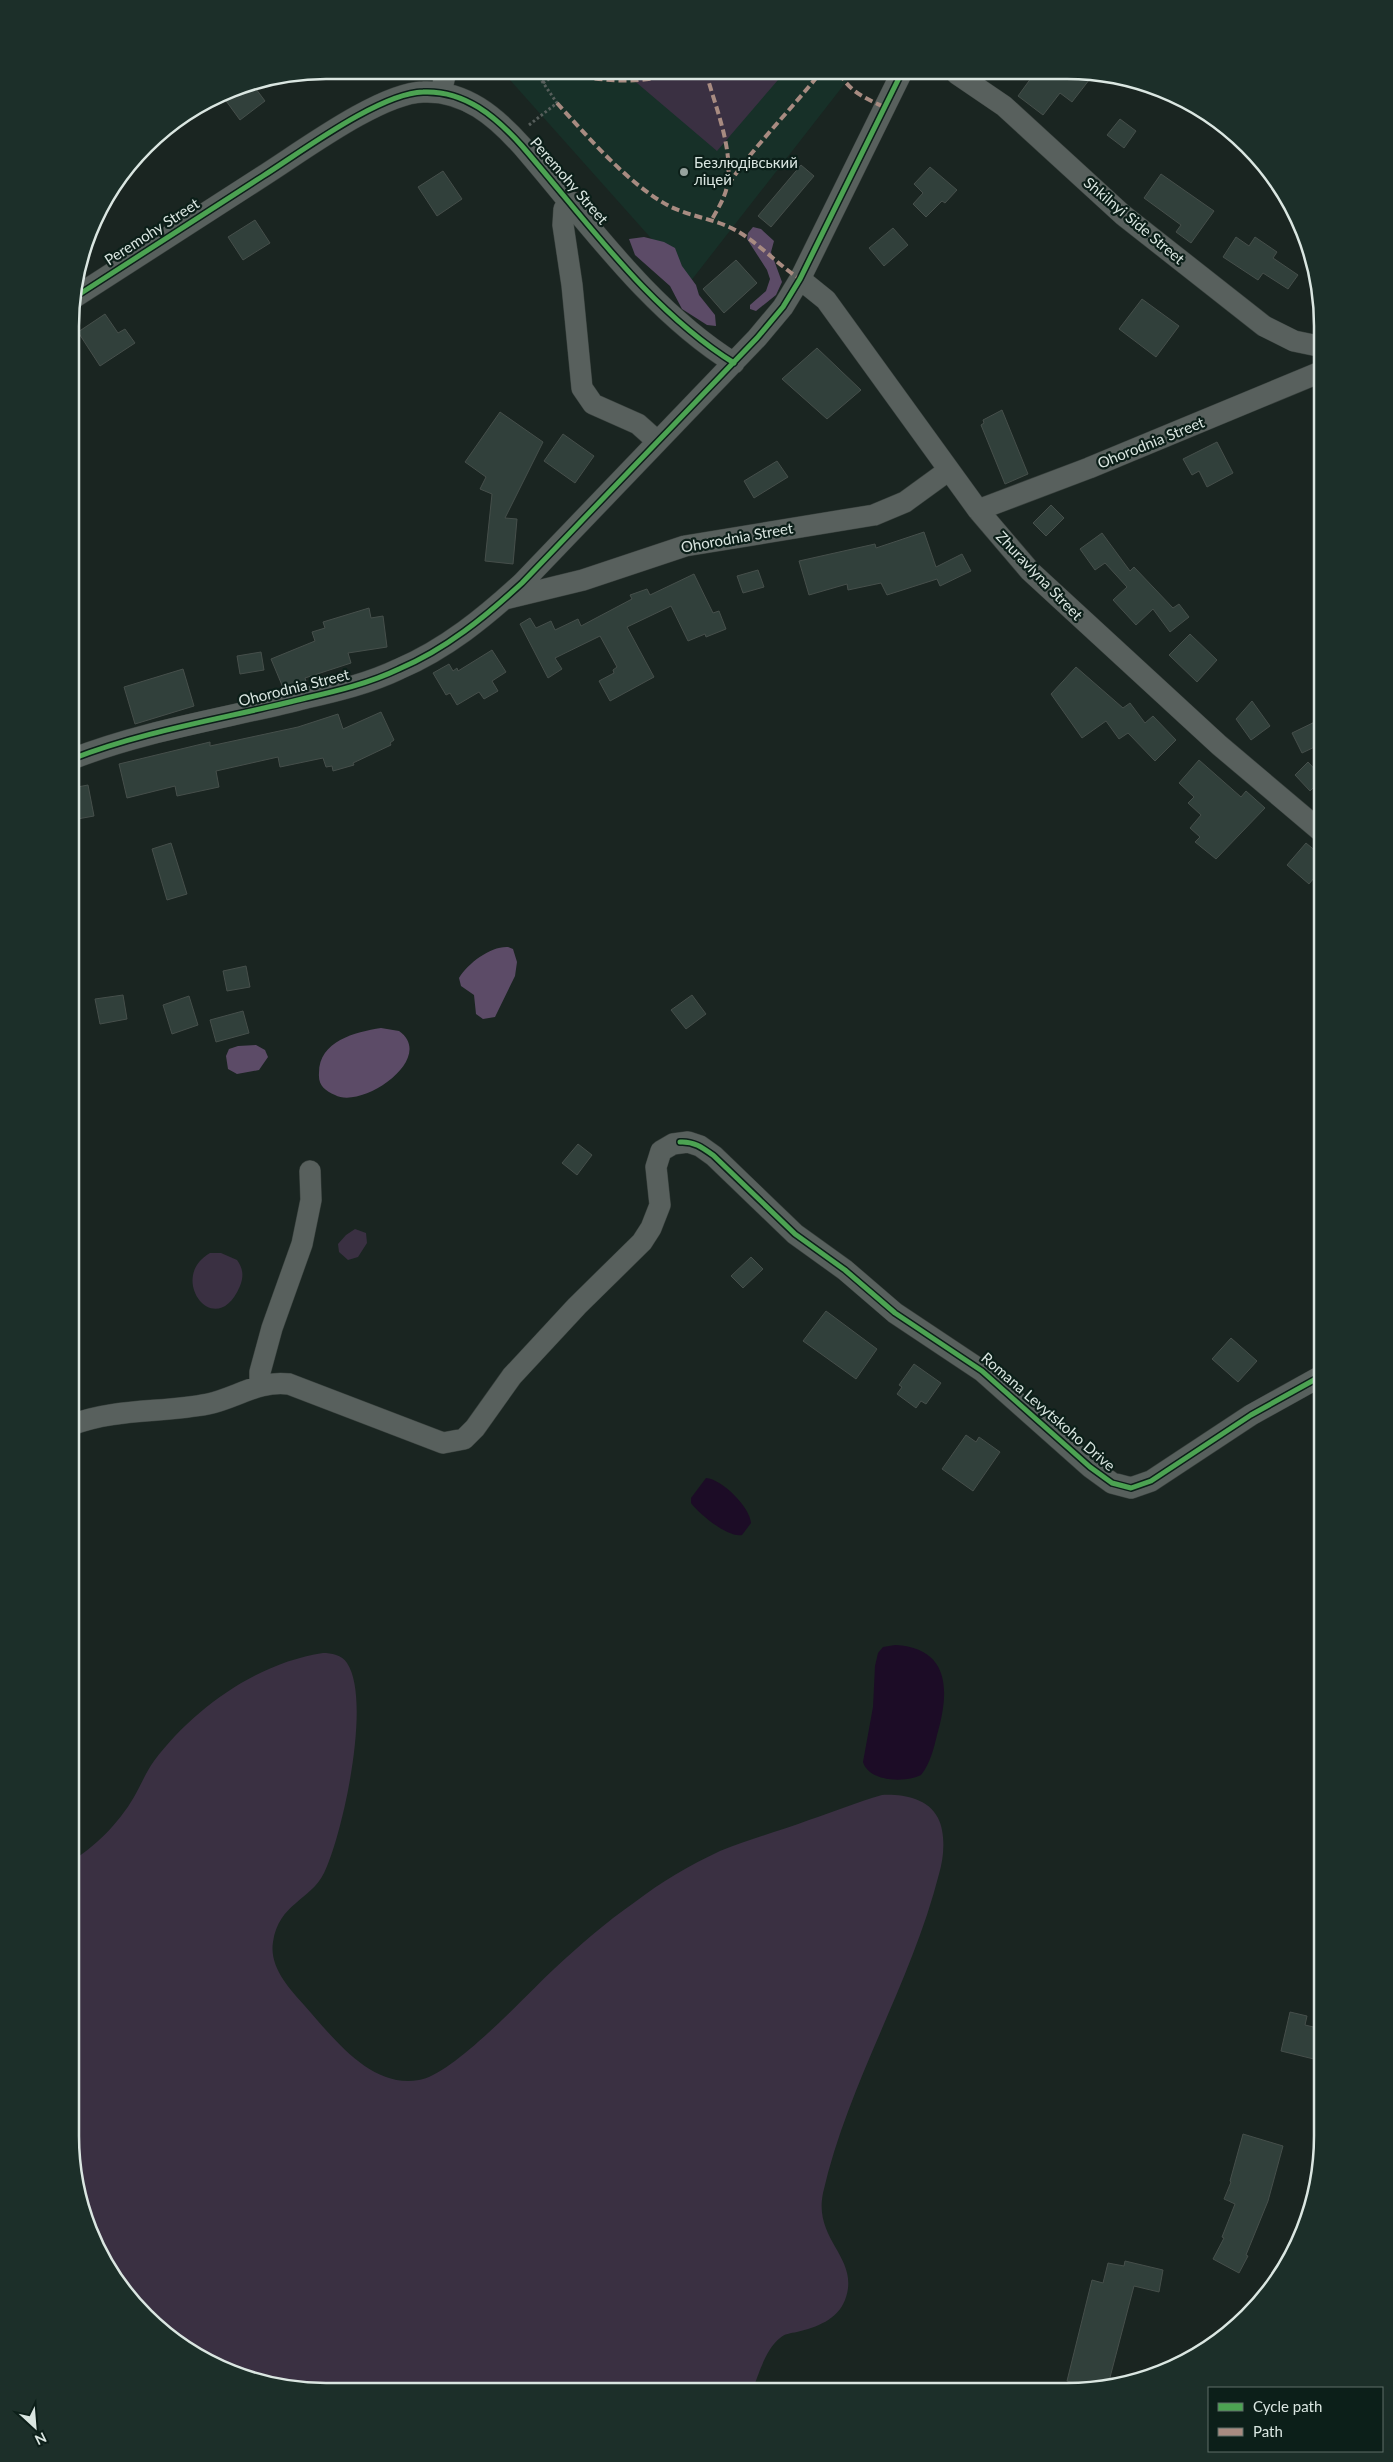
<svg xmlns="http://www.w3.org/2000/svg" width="1393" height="2462" viewBox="0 0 1393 2462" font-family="Lato,sans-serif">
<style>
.built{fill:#173028}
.green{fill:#3a3042}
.forest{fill:#5c4b67}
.water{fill:#1c0c26}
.building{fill:#31403b;stroke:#464f4b}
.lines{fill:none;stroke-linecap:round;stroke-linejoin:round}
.minor-casing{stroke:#38403d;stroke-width:22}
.path{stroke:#565e5b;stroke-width:3;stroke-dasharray:2.5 2.5;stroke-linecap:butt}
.minor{stroke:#58605d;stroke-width:21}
.quiet{stroke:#a88b81;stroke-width:4;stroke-dasharray:8 4;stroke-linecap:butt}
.cycleway-casing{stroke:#0c1f19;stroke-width:8}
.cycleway{stroke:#4ca352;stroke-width:5}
.poi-dot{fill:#97a29e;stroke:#0c1f19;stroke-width:2}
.labels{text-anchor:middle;stroke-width:4.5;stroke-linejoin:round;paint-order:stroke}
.poi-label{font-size:15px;fill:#dae6e1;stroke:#0c1f19;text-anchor:start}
.street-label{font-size:15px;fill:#dae6e1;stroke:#0c1f19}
.rim{fill:none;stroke:#dae6e1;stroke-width:2.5}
</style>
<rect width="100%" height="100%" fill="#1a2521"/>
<path class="built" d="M502,71L853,73L690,282Z"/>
<path class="green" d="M624,72L784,73L717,151Z
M355,1229L366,1233L367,1243L358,1257L348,1260L339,1252L338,1244L346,1235Z
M210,1253H221L237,1260C243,1268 244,1276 240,1286C216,1343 166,1278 210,1253Z
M323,1653C331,1653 342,1655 347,1663C372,1700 343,1834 324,1873C310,1901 279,1903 273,1942C269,1967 289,1988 304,2005C332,2036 370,2089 419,2080C453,2075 526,1995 554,1969C580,1945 606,1922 635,1902C661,1882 690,1865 720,1851C749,1839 780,1831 809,1820C833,1812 857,1802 882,1795C902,1794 928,1798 938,1818C946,1834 944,1858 939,1874C911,1984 848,2083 823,2193C813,2241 861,2258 845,2300C837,2320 817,2327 797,2332C791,2333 784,2334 780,2338C765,2350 759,2374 752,2391L292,2390L213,2366L157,2329L113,2279L84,2219L70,2136V1862C95,1847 119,1823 134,1797C141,1785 146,1772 154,1761C194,1708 257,1663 323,1653Z"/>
<path class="forest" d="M753,227L761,229L774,241L771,252L782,282L776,295L756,311L750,309V305L766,291L770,279L767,270L747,239L748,233Z
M644,237L664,242L675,248L682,266L696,285L699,295L715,315L716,326L707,325L682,309L670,286L635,255L629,239Z
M508,947L513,949L517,962L515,976L495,1017L483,1019L476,1014L474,995L461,986L459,978C468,963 491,946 508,947Z
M381,1028L399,1031C437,1058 362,1110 335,1095C325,1090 318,1086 319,1073C319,1041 355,1032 381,1028Z
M256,1045L265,1050L268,1057L259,1070L237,1074L228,1069L226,1056L229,1049L238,1046Z"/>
<path class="water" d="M706,1478C722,1479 750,1507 751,1523L742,1535C728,1538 699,1514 691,1503V1498Z
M895,1645C952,1648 949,1694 937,1735C934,1748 930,1764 921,1775C905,1783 869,1782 863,1762L873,1707L875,1666L878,1653L883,1647Z"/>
<path class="building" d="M1034,74L1074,75H1093L1072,102L1060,93L1043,115L1018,96Z
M253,85L265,101L240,120L221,94L228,89Z
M1120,119L1136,131L1124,148L1107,135Z
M801,165L814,176L771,227L758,216Z
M930,167L957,190L945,203L942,201L926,217L913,204L923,193L914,184Z
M443,171L462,199L437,216L418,187Z
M1161,174L1214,211L1191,243L1176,232L1181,225L1144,198Z
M255,220L270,243L243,260L228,237Z
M893,228L908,245L884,266L869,248Z
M1236,237L1249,246L1255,237L1277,252L1273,258L1298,275L1288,289L1263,273L1258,280L1223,257Z
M736,260L757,283L724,313L703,289Z
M1142,299L1179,326L1156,357L1119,329Z
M105,314L118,333L125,329L135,343L100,366L78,332Z
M817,348L861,390L827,419L782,379Z
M1002,410L1028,474L1005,484L981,425L984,423L983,420Z
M500,412L543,442L505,518L517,519L513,564L485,561L492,494L480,489L486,477L465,462Z
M563,434L594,456L575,483L544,461Z
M1217,442L1233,473L1207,487L1199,471L1192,475L1183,459Z
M777,461L788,477L754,498L744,481Z
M1051,505L1064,518L1046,536L1033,523Z
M924,532L936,567L962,554L971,571L940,586L937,579L887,595L881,583L848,590L847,584L809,595L799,561L875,544L876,548Z
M1102,533L1130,571L1134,567L1173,608L1179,604L1189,617L1170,632L1153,609L1136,625L1113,600L1127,587L1105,563L1095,570L1080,549Z
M758,570L764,587L743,593L737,576Z
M694,574L713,613L719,611L726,629L706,637L705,634L688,641L671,606L627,627L654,677L610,701L599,681L614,673L613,670L617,667L600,636L555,658L562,669L548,678L520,624L530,618L536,628L551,621L555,630L578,619L581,626L632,599L630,595L647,589L650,595Z
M369,608L371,618L383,616L387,647L348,653L351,663L305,678L306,681L284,690L271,659L315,641L312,632L325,628L323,622Z
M1190,634L1217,660L1197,682L1169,655Z
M492,650L506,672L492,681L498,691L484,699L479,692L457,705L450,693L446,695L433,673L449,664L453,671L457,668L458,671Z
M261,652L264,670L240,674L237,656Z
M1076,667L1123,708L1130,703L1145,723L1153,716L1176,740L1155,761L1128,733L1119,739L1106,721L1082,738L1051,694Z
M183,669L194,706L135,724L124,687Z
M1252,701L1270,726L1251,740L1236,719Z
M381,712L394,740L390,743L391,745L353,763L354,765L333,771L332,766L326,767L323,758L280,767L278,757L216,771L219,787L177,796L175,786L127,798L119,764L210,742V746L298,727L338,714L343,729Z
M1323,718V743L1302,753L1292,733Z
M1199,760L1241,797L1246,791L1265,808L1216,859L1195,842L1200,837L1190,828L1201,815L1188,803L1194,797L1179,783Z
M1308,762L1323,778L1310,791L1295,775Z
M88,785L94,816L72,820V788Z
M171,843L187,894L167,900L152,849Z
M1306,843L1323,857V867L1309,884L1287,865Z
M246,966L250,987L227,991L223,971Z
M123,995L127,1019L100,1024L95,999Z
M692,995L706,1014L686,1029L671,1010Z
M189,996L198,1025L172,1034L163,1005Z
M243,1011L249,1033L216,1042L210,1020Z
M578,1144L592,1155L577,1175L562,1163Z
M751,1257L763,1269L743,1288L731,1276Z
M826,1311L877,1349L856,1379L803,1341Z
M1231,1338L1257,1361L1238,1382L1212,1359Z
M914,1364L941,1383L926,1404L921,1401L916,1408L897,1394L902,1387L899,1385Z
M966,1435L976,1442L979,1437L1000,1452L973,1491L942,1469Z
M1290,2012L1307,2016L1305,2025L1322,2029V2061L1281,2051Z
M1243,2134L1283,2146L1268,2201L1246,2255L1248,2256L1239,2273L1213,2259L1224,2238L1222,2237L1235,2204L1224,2199L1231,2182L1230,2181Z
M1125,2261L1163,2270L1159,2292L1134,2286L1108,2385L1094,2388L1067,2381L1092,2280L1103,2283L1108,2263L1124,2266Z"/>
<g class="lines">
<g class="minor-casing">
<path id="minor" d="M957,74L1004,106L1123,215L1264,326L1294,341L1323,347
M441,93L446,71
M570,201L564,209L563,225L572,285L582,388L593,404L638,424L657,441
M800,279L826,300L978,510L1030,571L1219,745L1323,833
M72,299C135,258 199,217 263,176C301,152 380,93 423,92C465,90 496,117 522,146C586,220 650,311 734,363
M978,510L1089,468L1323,371
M505,599L583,580L685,546L874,515L905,502L949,470
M72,759C146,730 228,718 306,698C337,691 370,683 399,669C446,649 485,617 522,583L757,338L783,307L800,279L901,74
M260,1385V1372L272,1328L302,1244L311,1200L310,1171
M71,1425C115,1408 162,1413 208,1404C236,1398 259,1380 289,1384L443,1443L464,1439L475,1428L512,1376L577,1306L642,1242L651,1228L660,1205L656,1167L661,1151L673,1144L688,1142L700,1146L714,1156L795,1234L845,1270L895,1313L982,1371L1090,1467L1112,1483L1131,1488L1151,1481L1251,1415L1323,1375"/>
</g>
<path class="path" d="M543,83L561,71
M529,125L557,103L535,71"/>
<use href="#minor" class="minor"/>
<path class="quiet" d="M706,72C715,107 734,149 727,186C725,198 717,210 711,221
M559,73C599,80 638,86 677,72
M840,73C848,91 867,99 884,107
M557,103C588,137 628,184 669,206C691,217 716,219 737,231C760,244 778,265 800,279
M728,185C755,145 790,111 820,73"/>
<g class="cycleway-casing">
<path id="cycleway" d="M72,299C135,258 199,217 263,176C301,152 380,93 423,92C465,90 496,117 522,146C586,220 650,311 734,363
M72,759C146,730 228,718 306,698C337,691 370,683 399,669C446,649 485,617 522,583L757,338L783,307L800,279L901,74
M680,1142C694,1141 703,1148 714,1156L795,1234L845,1270L895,1313L982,1371L1090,1467L1112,1483L1131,1488L1151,1481L1251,1415L1323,1375"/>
</g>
<use href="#cycleway" class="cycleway"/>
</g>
<circle class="poi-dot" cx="684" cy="172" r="5"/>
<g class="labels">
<g class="poi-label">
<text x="694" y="168">Безлюдівський<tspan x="694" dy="17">ліцей</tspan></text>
</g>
<g class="street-label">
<text transform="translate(569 181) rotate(49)" y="5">Peremohy Street</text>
<text transform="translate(1134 221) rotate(40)" y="5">Shkilnyi Side Street</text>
<text transform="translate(152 232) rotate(-33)" y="5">Peremohy Street</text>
<text transform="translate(1151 443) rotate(-22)" y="5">Ohorodnia Street</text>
<text transform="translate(737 538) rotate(-10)" y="5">Ohorodnia Street</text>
<text transform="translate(1039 576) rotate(46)" y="5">Zhuravlyna Street</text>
<text transform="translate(294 688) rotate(-14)" y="5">Ohorodnia Street</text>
<text transform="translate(1048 1412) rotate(41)" y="5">Romana Levytskoho Drive</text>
</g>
</g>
<path d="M0 0H1393V2462H0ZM326 79H1067A247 247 0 0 1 1314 326V2136A247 247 0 0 1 1067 2383H326A247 247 0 0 1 79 2136V326A247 247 0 0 1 326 79Z" fill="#1c2f29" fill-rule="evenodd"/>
<path class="rim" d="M326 79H1067A247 247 0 0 1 1314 326V2136A247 247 0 0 1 1067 2383H326A247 247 0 0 1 79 2136V326A247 247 0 0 1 326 79Z"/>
<rect x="1208" y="2387" width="175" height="65" fill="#0c1f19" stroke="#5e6f69"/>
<rect x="1218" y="2403" width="25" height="8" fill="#4ca352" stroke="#5e6f69"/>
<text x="1253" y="2412" font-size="15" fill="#dae6e1">Cycle path</text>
<rect x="1218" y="2428" width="25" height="8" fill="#a88b81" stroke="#5e6f69"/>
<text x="1253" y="2437" font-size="15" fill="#dae6e1">Path</text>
<g transform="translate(35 2427) rotate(154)" stroke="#0c1f19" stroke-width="4" paint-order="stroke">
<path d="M0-4L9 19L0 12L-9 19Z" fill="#dae6e1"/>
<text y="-8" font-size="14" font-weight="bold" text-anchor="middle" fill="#dae6e1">N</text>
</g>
</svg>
